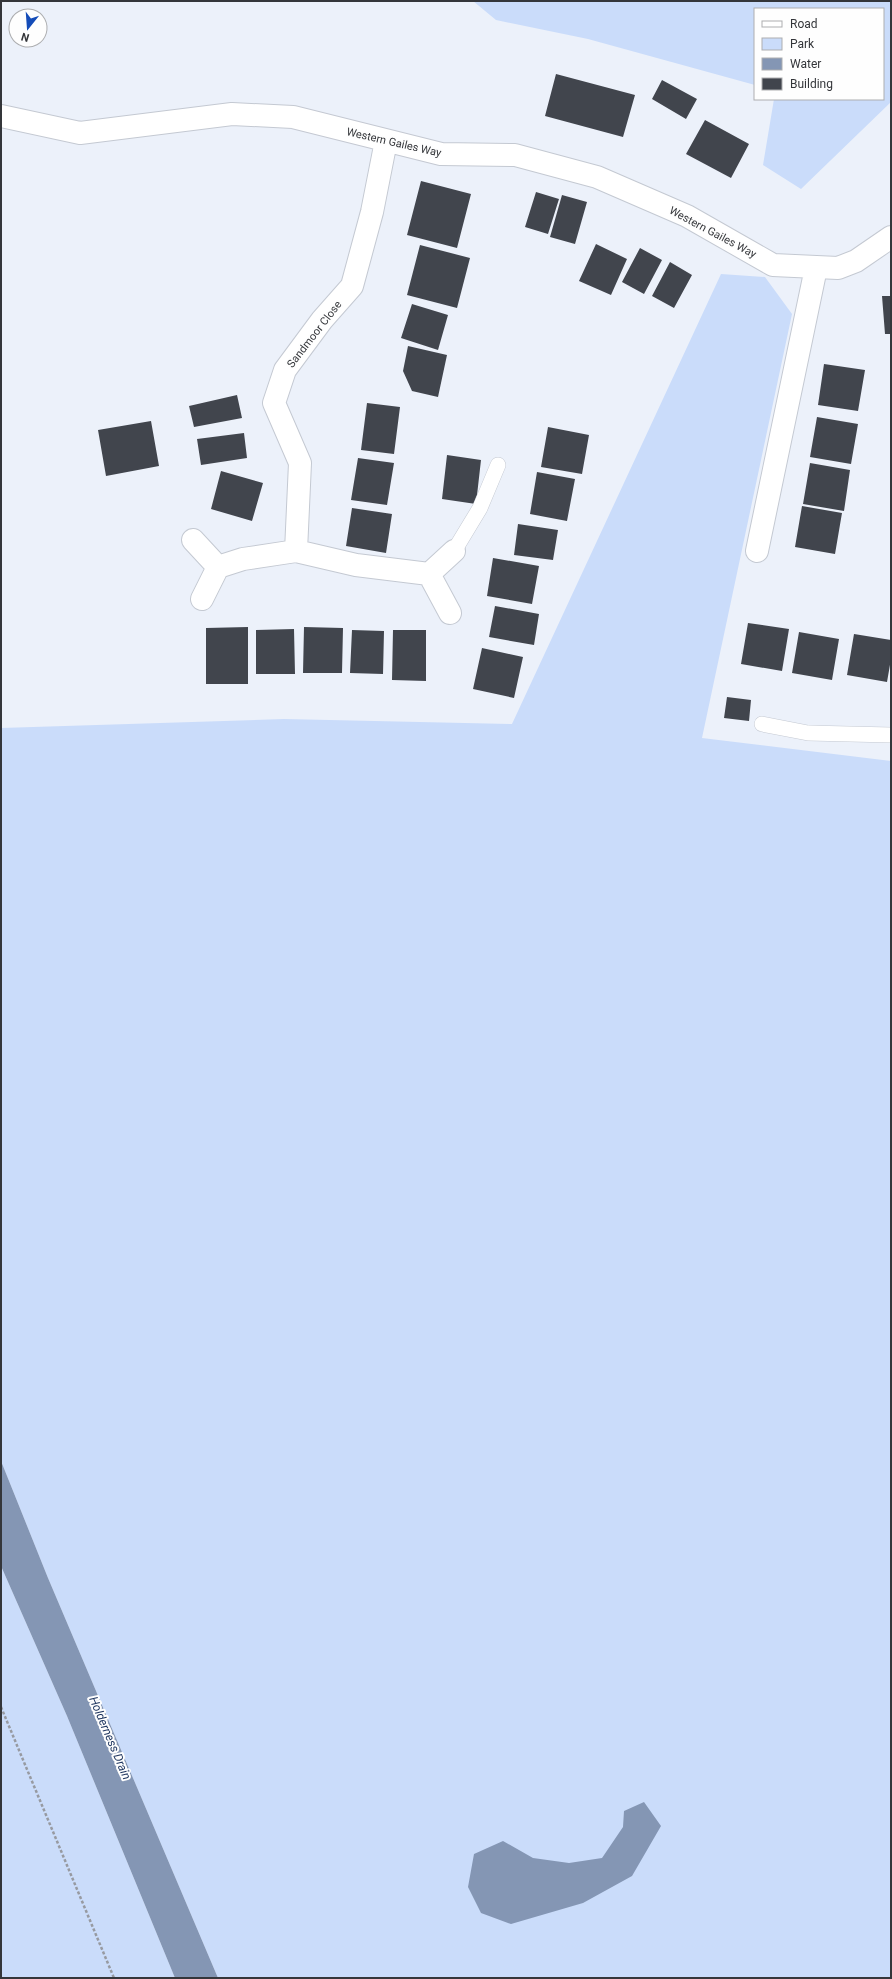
<svg xmlns="http://www.w3.org/2000/svg" width="892" height="1979" viewBox="0 0 892 1979" font-family="Roboto,sans-serif">
<style>
.green{fill:#cadcfa}
.water{fill:#8496b4}
.building{fill:#41454d}
.lines{fill:none;stroke-linecap:round;stroke-linejoin:round}
.service-casing{stroke:#c4c9d2;stroke-width:16}
.minor-casing{stroke:#c4c9d2;stroke-width:24}
.path{stroke:#979aa1;stroke-width:2.5;stroke-dasharray:3 2;stroke-linecap:butt}
.service{stroke:#fff;stroke-width:15}
.minor{stroke:#fff;stroke-width:22}
.labels{text-anchor:middle;stroke-width:4;stroke-linejoin:round;paint-order:stroke}
.street-label{font-size:11px;fill:#34363a;stroke:#fefefe}
.water-label{font-size:12px;font-style:italic;fill:#1d345e;stroke:#fefefe}
</style>
<rect width="100%" height="100%" fill="#ecf1fa"/>
<path class="green" d="M473,1H891V102L801,189L763,165L774,99H883V9H755V85L588,39L496,20Z
M721,274L765,277L792,314L702,738L891,761V1978H218L48,1578L1,1461V728L284,719L512,724Z
M1,1566L67,1716L175,1978H1Z"/>
<path class="water" d="M1,1461L48,1578L218,1978H175L67,1716L1,1566Z
M644,1802L661,1826L632,1876L583,1903L511,1924L481,1913L468,1887L474,1854L503,1841L533,1858L569,1863L602,1858L623,1827L624,1811Z"/>
<path class="building" d="M556,74L635,95L623,137L545,116Z
M662,80L697,99L686,119L652,99Z
M705,120L749,144L731,178L686,154Z
M421,181L471,194L457,248L407,235Z
M536,192L559,199L548,234L525,227Z
M562,195L587,202L575,244L550,237Z
M596,244L627,259L611,295L579,281Z
M420,245L470,258L457,308L407,295Z
M640,248L662,260L644,294L622,282Z
M670,262L692,275L674,308L652,296Z
M882,296H891V334H885Z
M412,304L448,315L438,350L401,338Z
M408,346L447,355L438,397L412,391L403,371Z
M824,364L865,370L858,411L818,405Z
M237,395L242,418L194,427L189,406Z
M367,403L400,407L394,454L361,450Z
M817,417L858,424L851,464L810,457Z
M151,421L159,466L106,476L98,430Z
M548,427L589,435L582,474L541,467Z
M244,433L247,458L201,465L197,439Z
M447,455L481,460L476,504L442,499Z
M358,458L394,463L387,505L351,500Z
M810,463L850,470L844,511L803,504Z
M221,471L263,483L252,521L211,509Z
M537,472L575,479L567,521L530,514Z
M802,506L842,513L835,554L795,547Z
M352,508L392,514L386,553L346,546Z
M518,524L558,530L553,560L514,555Z
M493,558L539,566L532,604L487,596Z
M495,606L539,614L534,645L489,637Z
M748,623L789,629L782,671L741,664Z
M248,627V684H206V628Z
M304,627L343,628L342,673H303Z
M294,629L295,674H256V630Z
M352,630L384,631L383,674L350,673Z
M393,630H426V681L392,680Z
M799,632L839,639L832,680L792,673Z
M854,634L891,640V659L887,682L847,675Z
M482,648L523,657L514,698L473,689Z
M727,697L751,700L749,721L724,718Z"/>
<g class="lines">
<g class="service-casing">
<path id="service" d="M454,551L480,508L498,465
M762,724L808,733L891,735"/>
</g>
<g class="minor-casing">
<path id="minor" d="M1,116L80,133L232,114L293,117L441,154L515,155L597,177L687,216L773,265L838,268L856,261L891,237
M193,540L218,567
M296,551L300,463L274,403L285,370L322,320L352,286L372,212L386,141
M757,551L816,268
M202,599L218,567L243,559L296,551L356,565L429,574
M450,613L429,574L454,551"/>
</g>
<path class="path" d="M1,1707L114,1978"/>
<use href="#service" class="service"/>
<use href="#minor" class="minor"/>
</g>
<g class="labels">
<g class="street-label">
<text transform="translate(394 142) rotate(13)" y="4">Western Gailes Way</text>
<text transform="translate(713 232) rotate(28)" y="4">Western Gailes Way</text>
<text transform="translate(314 334) rotate(-52)" y="4">Sandmoor Close</text>
</g>
<g class="water-label">
<text transform="translate(110 1738) rotate(67)" y="4">Holderness Drain</text>
</g>
</g>
<rect width="892" height="1979" fill="none" stroke="#34363a" stroke-width="4"/>
<rect x="754" y="8" width="130" height="92" fill="#fefefe" stroke="#adaeb0"/>
<rect x="762" y="21" width="20" height="6" fill="#ffffff" stroke="#adaeb0"/>
<text x="790" y="28" font-size="12" fill="#34363a">Road</text>
<rect x="762" y="38" width="20" height="12" fill="#cadcfa" stroke="#adaeb0"/>
<text x="790" y="48" font-size="12" fill="#34363a">Park</text>
<rect x="762" y="58" width="20" height="12" fill="#8496b4" stroke="#adaeb0"/>
<text x="790" y="68" font-size="12" fill="#34363a">Water</text>
<rect x="762" y="78" width="20" height="12" fill="#41454d" stroke="#adaeb0"/>
<text x="790" y="88" font-size="12" fill="#34363a">Building</text>
<g transform="translate(28 28) rotate(197)"><circle r="19" fill="#fefefe" stroke="#adaeb0"/>
<path d="M0-3L7 15L0 10L-7 15Z" fill="#144cb8"/>
<text y="-6" font-size="11" font-weight="bold" text-anchor="middle" fill="#34363a">N</text>
</g>
</svg>
